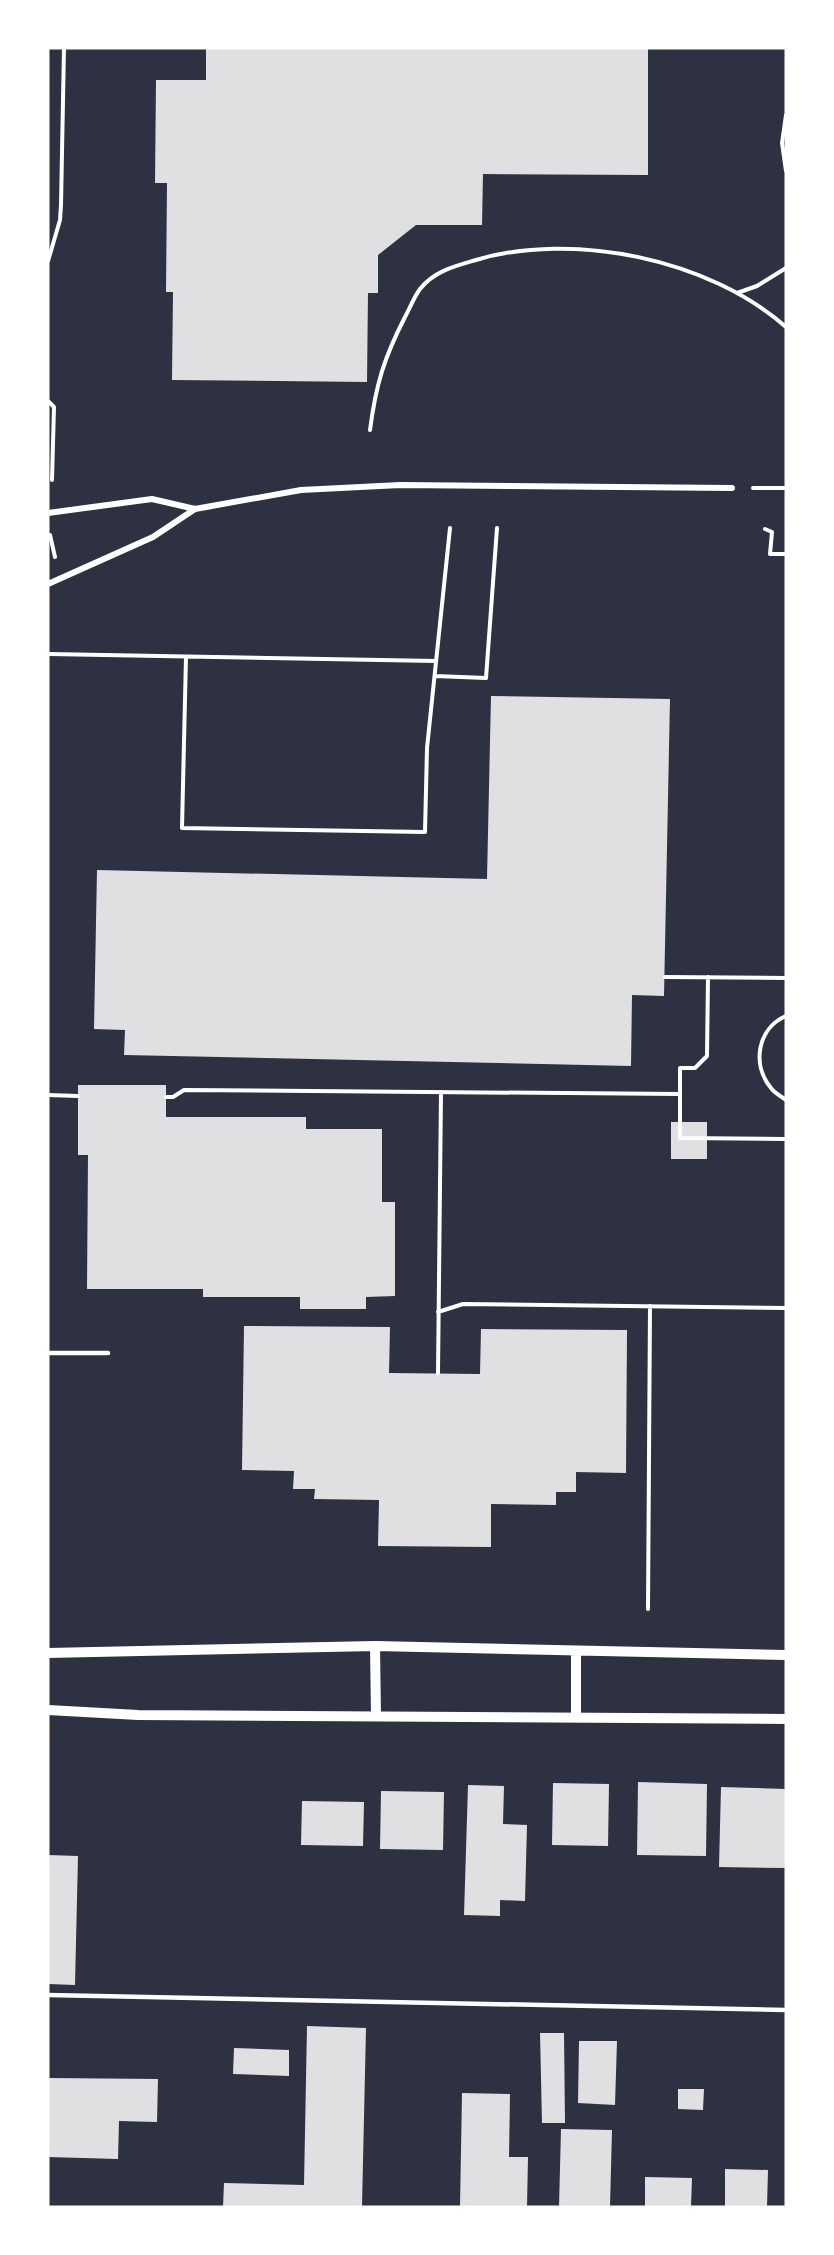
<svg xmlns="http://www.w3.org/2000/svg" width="834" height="2255" viewBox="0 0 834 2255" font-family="Jost,sans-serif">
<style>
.building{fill:#e0e0e3}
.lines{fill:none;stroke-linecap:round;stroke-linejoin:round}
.path{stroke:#fff;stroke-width:4}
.service{stroke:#fff;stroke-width:4.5}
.minor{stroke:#fff;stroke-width:6}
.tertiary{stroke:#fff;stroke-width:10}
</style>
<rect width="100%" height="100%" fill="#2d3142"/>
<path class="building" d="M206,48H648V175L483,174L482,225H416L378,255V293H368L367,382L172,380L173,292H166L167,183H155L156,80H206Z
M491,696L670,699L664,996L632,995L631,1066L124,1055L125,1030L94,1029L97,870L487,879Z
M78,1085H166V1117H306V1129H382V1202H395V1296L366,1297V1309H300V1297H203V1289H87L88,1155H78Z
M671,1122H707V1159H671Z
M244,1326L390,1327L389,1373L480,1374L481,1329L627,1330L626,1473L576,1472V1492H556V1505L491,1504V1547L378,1546L379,1500L314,1499L315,1489H293L294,1471L242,1470Z
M638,1782L707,1784L706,1856L637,1855Z
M553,1783L609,1784L608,1846L552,1845Z
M468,1785L504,1786L503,1824L527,1825L525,1901L500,1900V1916L464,1915Z
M721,1787L786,1789V1868L719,1867Z
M381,1791L444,1792L443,1850L380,1849Z
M302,1801L364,1802L363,1846L301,1845Z
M48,1855L78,1856L75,1985L48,1984Z
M307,2026L366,2028L362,2207H223L224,2183L304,2185Z
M540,2033H564L565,2123H542Z
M579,2041H617L615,2105L578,2103Z
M234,2048L289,2050V2076L233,2074Z
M48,2078L158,2079L157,2122L119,2121L118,2159L48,2157Z
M678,2089H704L703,2110L678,2109Z
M462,2093L510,2094L509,2157H528L527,2207H460Z
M561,2129L612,2130L610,2207H559Z
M725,2169L768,2170L767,2207H725Z
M645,2177L692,2178L691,2207H645Z"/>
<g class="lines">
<path class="path" d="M786,115L782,143L786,171
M48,261L60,220L61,205L64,48
M737,293L757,286L786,268
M48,401L54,407L52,480
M370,430C376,384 384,358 405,317C410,308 414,297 420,289C434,271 455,266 476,260C573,231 709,259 786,327
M753,488H786
M765,529L772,532L770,554H786
M50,535L55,557
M49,654L436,661
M186,657L182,828L425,832L427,748L450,528
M435,676L486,678L497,528
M665,977L786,978
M786,1016C758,1028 751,1064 771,1088C774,1093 781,1096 786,1100
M680,1094V1068H695L707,1056L708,977
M48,1095L78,1096
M166,1097H173L184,1090L680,1094V1138L786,1139
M438,1312L463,1304L786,1308
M438,1373L441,1092
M648,1609L650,1306"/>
<path class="service" d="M48,1353H108
M48,1995L786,2010"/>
<path class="minor" d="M48,513L152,499L195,509L301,490L400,485L732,488
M48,584L153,537L195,509"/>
<path class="tertiary" d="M375,1646L376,1716
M48,1653L375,1646L786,1655
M48,1710L138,1715L786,1719
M576,1718V1651"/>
</g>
<rect width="834" height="2255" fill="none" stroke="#ffffff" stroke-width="99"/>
</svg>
